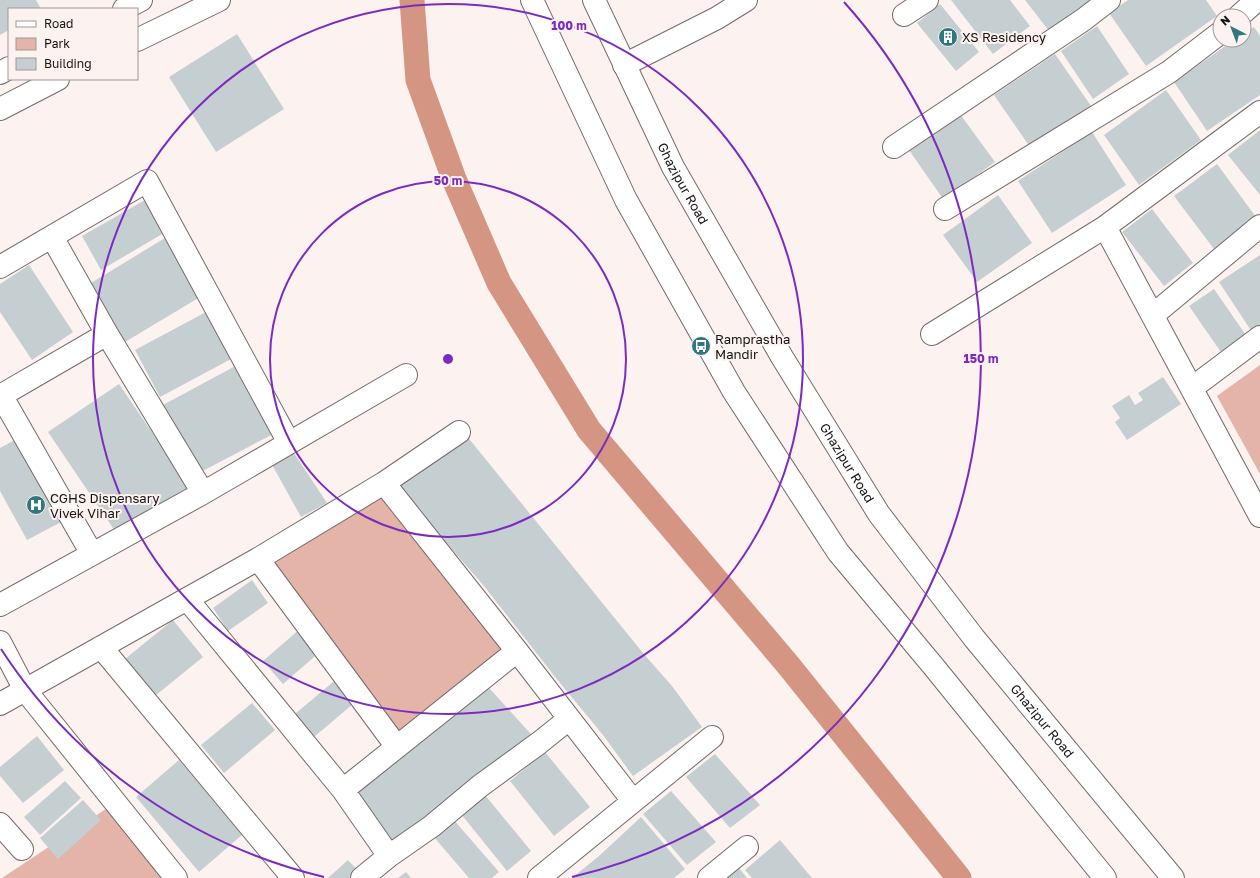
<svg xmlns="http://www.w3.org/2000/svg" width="1260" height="878" viewBox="0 0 1260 878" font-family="'Golos Text',sans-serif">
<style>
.green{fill:#e3b4a7}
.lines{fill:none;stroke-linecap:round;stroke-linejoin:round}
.canal{stroke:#d59583;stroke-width:25}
.building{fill:#c5cfd1}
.minor-casing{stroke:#746b69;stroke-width:24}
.major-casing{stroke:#746b69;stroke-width:24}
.minor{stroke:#fff;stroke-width:22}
.major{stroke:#fff;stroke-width:22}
.ring{fill:none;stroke:#7b2cbf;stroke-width:2}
.labels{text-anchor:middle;stroke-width:4;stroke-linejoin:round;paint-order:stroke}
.poi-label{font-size:13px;fill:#161312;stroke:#fcf2ef;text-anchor:start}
.street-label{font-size:13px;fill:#161312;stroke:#fcf2ef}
.centre{fill:#7b2cbf;stroke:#fcf2ef;stroke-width:2}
.ring-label{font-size:12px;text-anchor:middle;font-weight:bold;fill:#7b2cbf;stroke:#fcf2ef;stroke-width:4;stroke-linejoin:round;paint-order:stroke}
</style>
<rect width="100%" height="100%" fill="#fcf2ef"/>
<path class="green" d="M1260,365V474L1217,396Z
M384,483L517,651L397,747L258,559Z
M115,803L176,878H2Z"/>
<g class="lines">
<path class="canal" d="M412,0L418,80L454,179L499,283L589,430L789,666L959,878"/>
</g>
<path class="building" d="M0,0H36L41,9H9V30L0,35Z
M951,0H1010L1030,26L993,54Z
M1025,0H1090L1049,31Z
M1128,0H1206L1217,16L1146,66L1109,13Z
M940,4L979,52L956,71L917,23Z
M1097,26L1129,74L1093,99L1061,51Z
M1254,27L1260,36V95L1207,131L1174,82L1234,40H1244V33Z
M237,34L284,109L216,152L169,77Z
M1055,54L1091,106L1030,147L994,95Z
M1166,90L1201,140L1139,185L1104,135Z
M960,114L995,162L943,199L909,150Z
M1260,130V195L1228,155Z
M1092,132L1126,185L1052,233L1018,181Z
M1217,164L1256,217L1214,249L1174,196Z
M998,195L1032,243L977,282L943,235Z
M145,200L164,233L101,270L82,236Z
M1152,209L1193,263L1164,286L1122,232Z
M165,238L200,297L125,342L91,283Z
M1260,255V331L1254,335L1219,282Z
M29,265L73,332L32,360L0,312V284Z
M1214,289L1250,341L1225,358L1189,306Z
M206,312L231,359L160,397L135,350Z
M241,363L277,432L197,474L161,406Z
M1163,377L1181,404L1127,440L1115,422L1120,418L1112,406L1129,395L1135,405L1143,400L1138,393Z
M119,384L190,488L119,537L48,432Z
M466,435L643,653L672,686L702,727L633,776L603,735L556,678L484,586L429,523L396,488Z
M20,437L65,520L27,540L0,491V448Z
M292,450L327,503L301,517L270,461Z
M252,580L268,603L228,631L213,608Z
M173,620L203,657L150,700L120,663Z
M301,628L321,651L283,684L263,661Z
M340,676L359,699L314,737L295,714Z
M482,680L539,743L389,856L343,790Z
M252,703L275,730L224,773L201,745Z
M37,736L64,770L23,803L0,776V767Z
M545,752L590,807L554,836L510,781Z
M715,754L760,805L730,828L686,777Z
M179,760L242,835L199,872L136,797Z
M65,781L81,798L40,835L24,817Z
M671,791L716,842L687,865L643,814Z
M485,795L531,851L507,871L461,814Z
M83,800L101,820L58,859L40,838Z
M641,817L685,869L674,878H572L599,856Z
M453,819L499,872L492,878H469L433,836Z
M780,840L812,878H752L745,870Z
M348,860L361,874L356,878H328Z
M739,868L747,878H726Z
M406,872L411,878H398Z"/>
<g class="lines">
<g class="minor-casing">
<path id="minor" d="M124,9L141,0
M904,15L927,0
M1239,16L1257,0
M137,40L219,0
M624,65L717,18L746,0
M0,73L9,68
M0,109L58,79
M894,147L1083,20L1109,0
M945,209L1169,72L1220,33
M1105,227L1260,516
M52,237L107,334L203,493
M0,267L147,181L289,443
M1153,315L1260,226
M932,334L1105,227L1260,112
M1192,388L1260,337
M1,395L92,554
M0,396L107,334
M384,483L517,651L633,801
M258,559L397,747
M187,599L343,790L389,856
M0,605L203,493L406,375
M0,642L25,690L176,878
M101,647L293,878
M0,704L258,559L384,483L459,432
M343,790L517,651
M0,824L22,849
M362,878L389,856L432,826L480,786L539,743L569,719
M539,878L712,737
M709,878L747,847"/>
</g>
<g class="major-casing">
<g id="major">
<path d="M532,0L626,200L734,392L838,552L934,667L1105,878"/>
<path id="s1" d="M594,0L673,167L782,357L879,514L974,638L1173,878"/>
</g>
</g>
<use href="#minor" class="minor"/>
<use href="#major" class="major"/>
</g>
<g class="ring">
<circle cx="448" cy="359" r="178"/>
<circle cx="448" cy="359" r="355"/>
<path d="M324 877A533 533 0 0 1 1 649M844 2A533 533 0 0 1 572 877"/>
</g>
<defs>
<g id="building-disc" transform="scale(1)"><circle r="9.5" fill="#307782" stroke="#fcf2ef"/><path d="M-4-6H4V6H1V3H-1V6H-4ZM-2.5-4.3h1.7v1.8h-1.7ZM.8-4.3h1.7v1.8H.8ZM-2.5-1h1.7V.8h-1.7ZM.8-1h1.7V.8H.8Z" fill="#fff"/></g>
<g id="bus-disc" transform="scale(1)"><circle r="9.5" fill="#307782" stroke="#fcf2ef"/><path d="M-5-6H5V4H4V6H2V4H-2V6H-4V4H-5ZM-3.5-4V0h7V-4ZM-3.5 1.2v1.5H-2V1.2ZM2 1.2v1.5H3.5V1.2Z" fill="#fff"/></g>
<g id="hospital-disc" transform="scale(1)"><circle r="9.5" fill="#307782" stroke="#fcf2ef"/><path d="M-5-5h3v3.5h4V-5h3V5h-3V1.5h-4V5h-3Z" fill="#fff"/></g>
</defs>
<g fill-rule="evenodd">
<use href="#building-disc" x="948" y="37"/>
<use href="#bus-disc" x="701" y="346"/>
<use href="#hospital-disc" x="36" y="505"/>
</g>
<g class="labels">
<g class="poi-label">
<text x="962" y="42">XS Residency</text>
<text x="715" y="344">Ramprastha<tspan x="715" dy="15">Mandir</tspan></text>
<text x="50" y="503">CGHS Dispensary<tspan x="50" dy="15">Vivek Vihar</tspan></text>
</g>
<g class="street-label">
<text dy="5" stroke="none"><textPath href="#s1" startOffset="204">Ghazipur Road</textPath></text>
<text dy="5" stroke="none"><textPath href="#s1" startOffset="528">Ghazipur Road</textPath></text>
<text dy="5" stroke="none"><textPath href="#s1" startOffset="852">Ghazipur Road</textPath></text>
</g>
</g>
<circle cx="448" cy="359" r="6" class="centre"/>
<g class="ring-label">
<text x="569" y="30">100 m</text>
<text x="448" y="185">50 m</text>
<text x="981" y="363">150 m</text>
</g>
<rect x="8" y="8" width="130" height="72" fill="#fcf2ef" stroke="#a09997"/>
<rect x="16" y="21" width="20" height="6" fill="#ffffff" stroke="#a09997"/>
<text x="44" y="28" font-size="12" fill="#161312">Road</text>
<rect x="16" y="38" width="20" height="12" fill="#e3b4a7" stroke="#a09997"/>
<text x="44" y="48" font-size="12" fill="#161312">Park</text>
<rect x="16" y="58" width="20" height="12" fill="#c5cfd1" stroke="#a09997"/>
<text x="44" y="68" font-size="12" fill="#161312">Building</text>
<g transform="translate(1232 28) rotate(318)"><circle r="19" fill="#fcf2ef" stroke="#a09997"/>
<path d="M0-3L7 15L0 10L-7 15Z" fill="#307782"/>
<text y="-6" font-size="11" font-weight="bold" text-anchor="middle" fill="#161312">N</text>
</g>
</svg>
